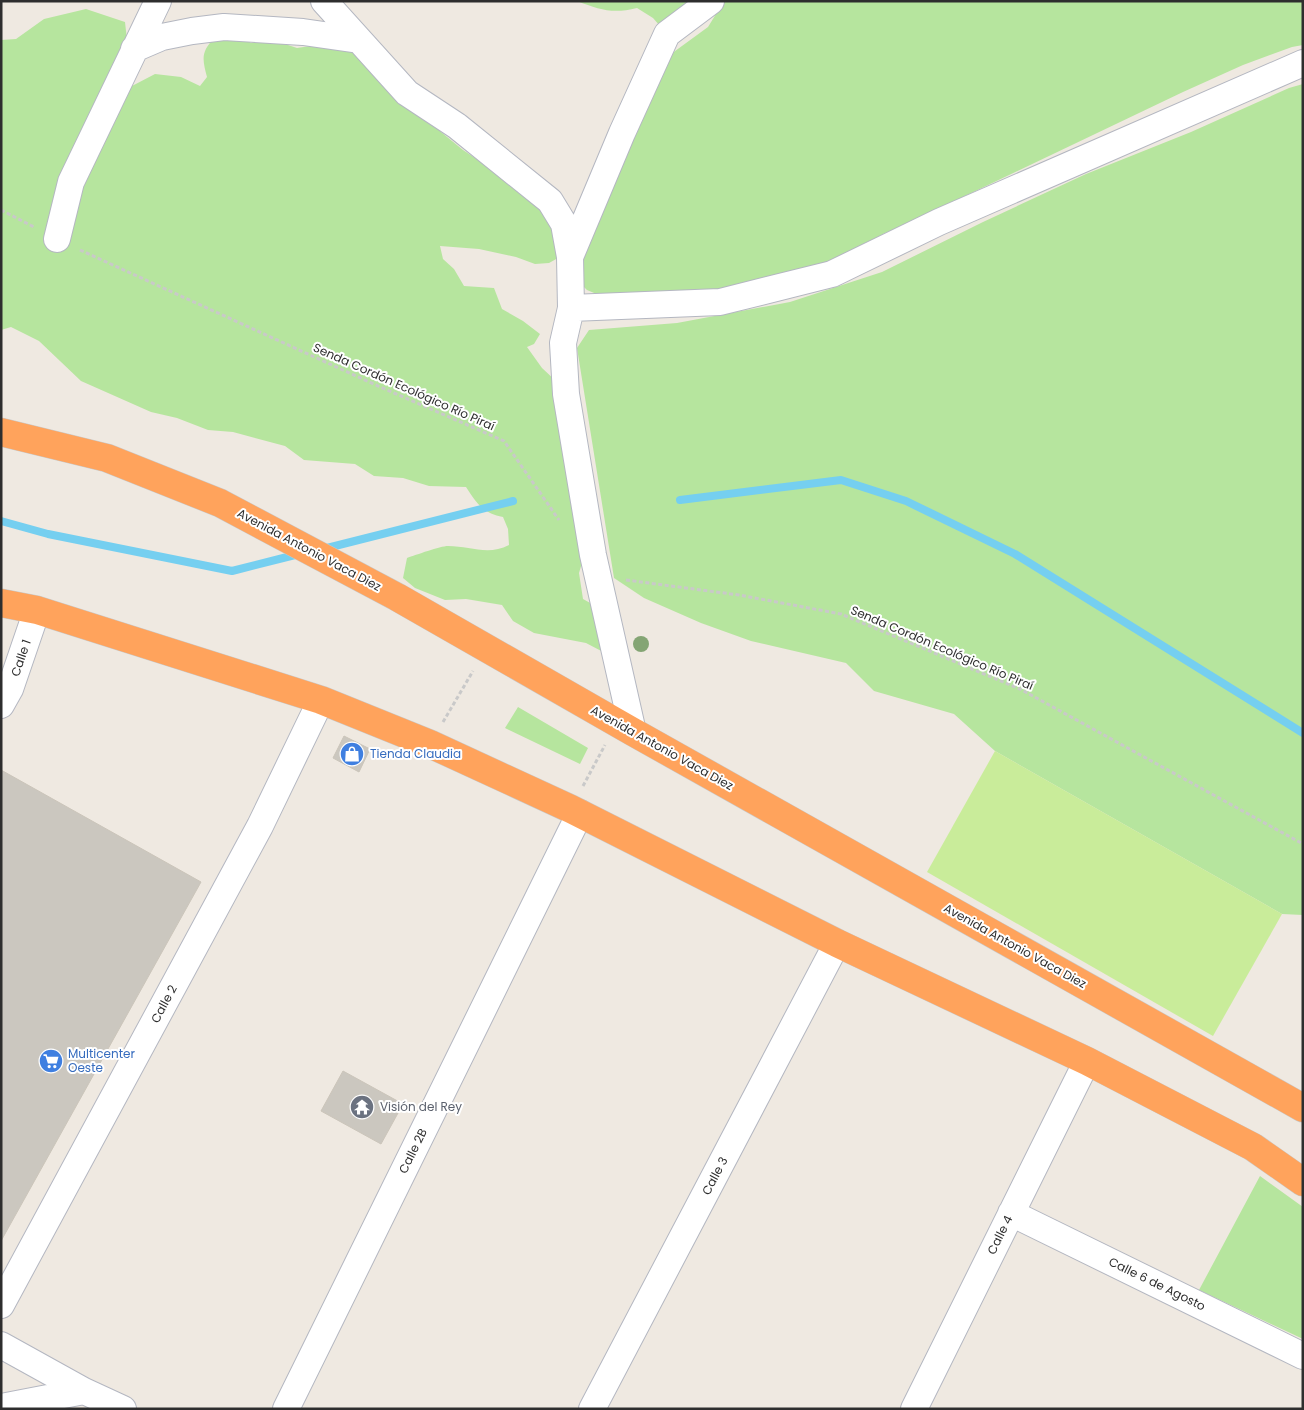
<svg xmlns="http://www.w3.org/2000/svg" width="1304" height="1410" viewBox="0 0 1304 1410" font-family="Poppins,sans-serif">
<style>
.green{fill:#b6e59e}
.pitch{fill:#c9ec9a}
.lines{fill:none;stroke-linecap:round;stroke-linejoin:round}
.stream{stroke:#75cff0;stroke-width:8}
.building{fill:#cbc7bf;stroke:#cbc5ba}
.minor-casing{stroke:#b4b7c1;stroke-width:28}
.highway-casing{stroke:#c9c9c9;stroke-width:29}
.path{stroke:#c9c9c9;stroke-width:3;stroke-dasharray:4 2.5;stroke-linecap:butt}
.minor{stroke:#fff;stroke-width:26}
.highway{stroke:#ffa35c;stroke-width:28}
.tree{fill:#84a574}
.labels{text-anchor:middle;stroke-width:4;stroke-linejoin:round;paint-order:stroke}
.street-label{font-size:12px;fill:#2e2e2e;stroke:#fff}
.shop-label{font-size:12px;fill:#366cbe;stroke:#fff;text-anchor:start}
.worship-label{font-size:12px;fill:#5b616d;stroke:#fff;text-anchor:start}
</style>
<rect width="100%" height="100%" fill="#efe9e1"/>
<path class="green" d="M577,1H704L660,26L653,18L637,8C613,14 600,10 577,1Z
M724,1H1303V45L1292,47L1243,65L1183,92L923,216L883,234L851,256L761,282L706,291L606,298L587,290L577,280L580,259L671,54L708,27Z
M86,9L125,22L132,86L155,74L181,77L200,86L207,77C202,58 201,52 215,37L237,34L251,43L259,41L279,42L297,48L324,44L349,49L368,59L441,132L463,150L517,186L539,209L551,224L558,258L549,263L535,264L516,257L479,249L440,246L443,259L454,269L464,286L494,288L502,309L523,321L540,334L534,344L527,347L542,368L557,382L585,553L579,573L583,599L592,604L607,654L586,643L534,633L513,621L502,605L466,599L445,600L415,588L403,578L407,558C416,555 440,546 448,546C470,546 488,556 509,545L508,529L503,517C483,513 477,504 466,487L429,486L403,478L374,476L355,464L304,460L285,446L233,432L208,430L177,418L151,412L81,381L39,341L11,327L1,330V40L16,39L44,19Z
M1303,84V915L1282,914L995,751L954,714L874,691L846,663L751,641L701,623L644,598L614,578L577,348L589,330L677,323L790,302L882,272L983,222L1086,174L1191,132L1289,88Z
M518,707L588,748L580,764L505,728Z
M1260,1176L1303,1207V1339L1199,1290Z"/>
<path class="pitch" d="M995,751L1282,914L1213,1036L927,872Z"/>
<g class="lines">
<path class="stream" d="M680,500L841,480L906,501L1015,554L1303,733
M1,521L48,534L232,571L299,554
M323,549L513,501"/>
</g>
<path class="building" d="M344,736L370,749L359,772L333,758Z
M1,770L201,882L1,1241Z
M343,1071L403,1104L381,1144L321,1111Z"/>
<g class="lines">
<g class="minor-casing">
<path id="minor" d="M324,1L407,93L457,126L550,201L564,224L570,257L571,308L720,302L832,274L939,222L1303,63
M134,49L162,37L192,31L224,27L303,32L359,40
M57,239L71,182L158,1
M570,257L622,133L667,34L711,1
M571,308L563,343L566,394L593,555L633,732
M1,705L10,689L37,610
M1011,1213L1303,1356
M1,1305L260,826L321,700
M1,1345L84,1391L123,1409
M1,1407L84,1391
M286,1409L580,813
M592,1409L837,943
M914,1409L1087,1061"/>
</g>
<g class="highway-casing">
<path id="highway" d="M1,432L107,458L220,503L397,597L633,732L1303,1108
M1,603L37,610L321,700L430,744L571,809L837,943L1087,1061L1253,1147L1303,1182"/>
</g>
<path class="path" d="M1,210L34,227
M80,250L378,386L504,441L559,520
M626,580L739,595L841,614L1020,689L1303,844
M443,722L473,671
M583,786L605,745"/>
<use href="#minor" class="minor"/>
<use href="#highway" class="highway"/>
</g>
<circle class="tree" cx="641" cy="644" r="8"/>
<defs>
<g id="shop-disc" transform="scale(1.25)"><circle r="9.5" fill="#3f7fe0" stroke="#fff"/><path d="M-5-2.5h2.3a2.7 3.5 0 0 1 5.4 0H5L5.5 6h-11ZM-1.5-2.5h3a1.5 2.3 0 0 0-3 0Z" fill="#fff"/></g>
<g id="supermarket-disc" transform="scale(1.25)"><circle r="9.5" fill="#3f7fe0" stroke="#fff"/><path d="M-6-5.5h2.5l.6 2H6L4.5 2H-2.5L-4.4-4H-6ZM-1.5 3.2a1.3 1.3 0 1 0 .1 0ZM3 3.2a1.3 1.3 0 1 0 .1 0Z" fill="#fff"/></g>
<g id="temple-disc" transform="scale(1.25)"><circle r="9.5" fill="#6b7280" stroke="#fff"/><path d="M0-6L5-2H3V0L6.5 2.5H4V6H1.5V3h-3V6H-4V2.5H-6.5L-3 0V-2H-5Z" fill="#fff"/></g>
</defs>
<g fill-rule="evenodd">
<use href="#shop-disc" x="352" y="754"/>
<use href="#supermarket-disc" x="51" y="1061"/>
<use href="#temple-disc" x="362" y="1107"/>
</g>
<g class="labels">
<g class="street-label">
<text transform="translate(404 387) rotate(24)" y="4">Senda Cordón Ecológico Río Piraí</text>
<text transform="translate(309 550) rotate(28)" y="4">Avenida Antonio Vaca Diez</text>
<text transform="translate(942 648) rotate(23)" y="4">Senda Cordón Ecológico Río Piraí</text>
<text transform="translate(21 658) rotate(-71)" y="4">Calle 1</text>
<text transform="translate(662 748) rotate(29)" y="4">Avenida Antonio Vaca Diez</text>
<text transform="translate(1015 946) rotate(29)" y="4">Avenida Antonio Vaca Diez</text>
<text transform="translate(164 1004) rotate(-62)" y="4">Calle 2</text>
<text transform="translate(413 1151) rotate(-64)" y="4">Calle 2B</text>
<text transform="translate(715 1176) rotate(-62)" y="4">Calle 3</text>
<text transform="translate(1000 1235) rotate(-64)" y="4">Calle 4</text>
<text transform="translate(1157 1284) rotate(26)" y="4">Calle 6 de Agosto</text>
</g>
<g class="shop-label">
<text x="370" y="758">Tienda Claudia</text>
<text x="68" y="1058">Multicenter<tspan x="68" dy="14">Oeste</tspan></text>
</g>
<g class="worship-label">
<text x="380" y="1111">Visión del Rey</text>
</g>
</g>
<rect width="1304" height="1410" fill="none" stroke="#2e2e2e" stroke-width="5"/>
</svg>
